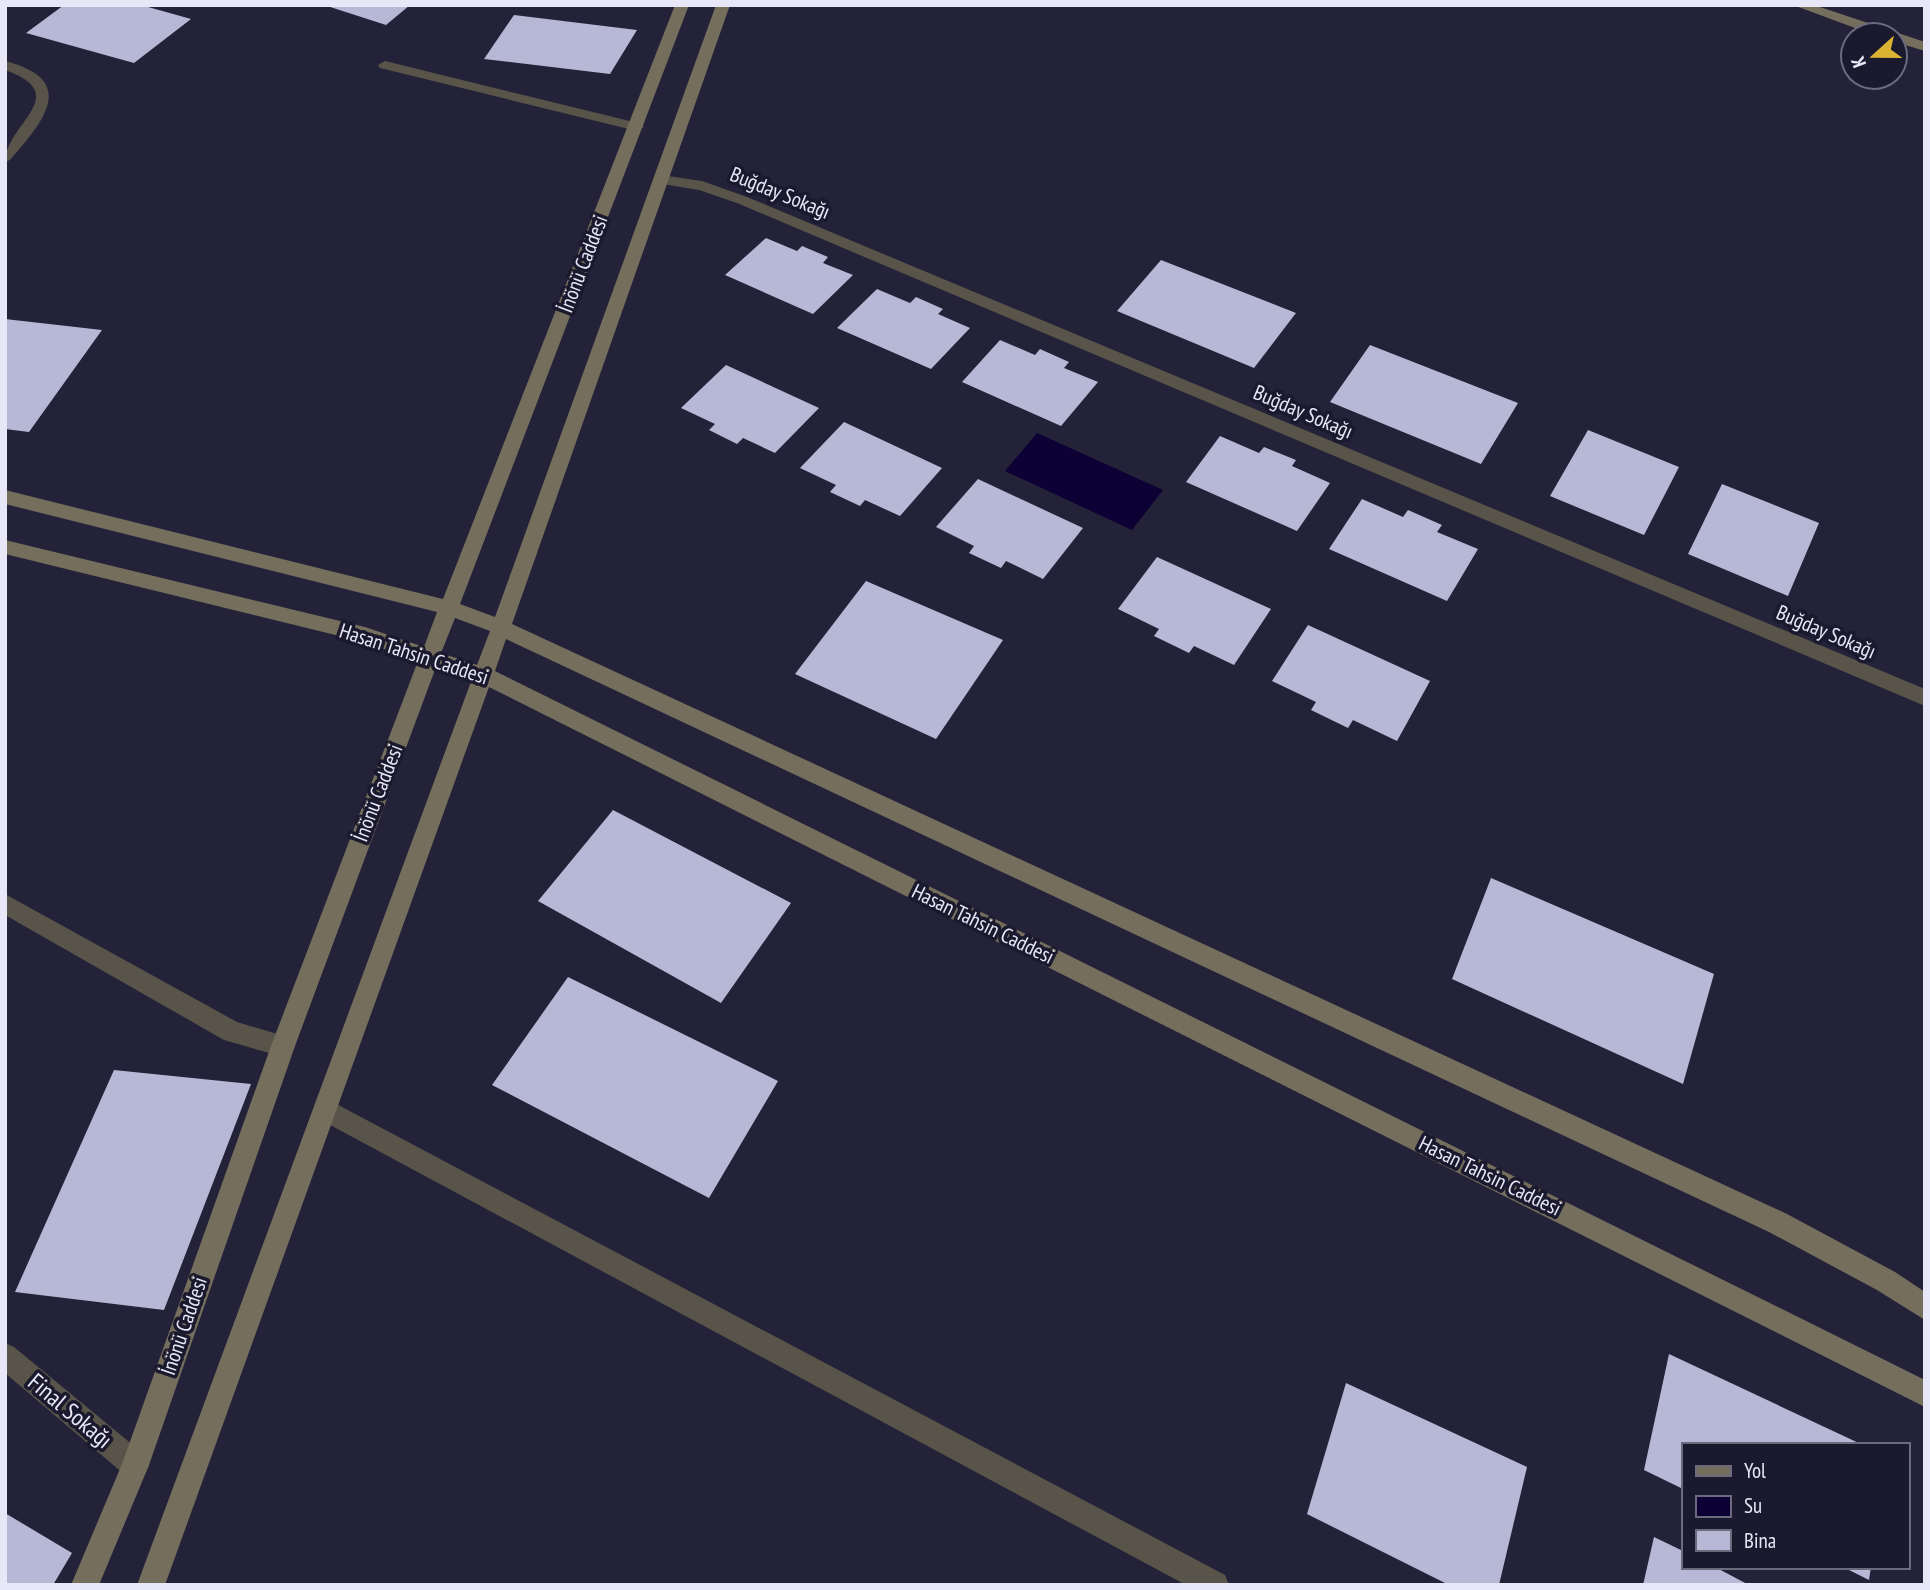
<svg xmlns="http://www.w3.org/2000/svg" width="1930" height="1590" viewBox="0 0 1930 1590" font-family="'PT Sans Narrow',sans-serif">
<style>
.water{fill:#0d0035}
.building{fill:#b7b8d5}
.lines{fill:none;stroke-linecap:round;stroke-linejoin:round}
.street{fill:#585449;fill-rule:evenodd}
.secondary{fill:#756e5d;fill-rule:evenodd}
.labels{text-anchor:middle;stroke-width:7;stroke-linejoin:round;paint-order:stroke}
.street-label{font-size:21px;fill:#e7e7f7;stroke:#1a192e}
.near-street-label{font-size:24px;fill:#e7e7f7;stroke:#1a192e}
</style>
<rect width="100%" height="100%" fill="#232238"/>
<path class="water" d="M1037,433L1163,490L1132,530L1005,471Z"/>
<path class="building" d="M64,5H141L191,19L134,63L26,33Z
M324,5H410L386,25Z
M514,15L637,30L610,74L484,59Z
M766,238L797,251L802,246L828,257L823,263L853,275L813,314L725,275Z
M1161,260L1296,313L1254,368L1117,311Z
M877,289L910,303L916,297L943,309L938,314L970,328L931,369L837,328Z
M5,319L102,330L29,432L5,429Z
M1000,340L1035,355L1040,349L1069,362L1064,368L1098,382L1061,426L962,382Z
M1370,345L1518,403L1481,464L1330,402Z
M726,365L819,408L775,453L743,438L737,444L709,430L715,424L681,408Z
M844,422L942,468L900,516L865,500L860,506L830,492L836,485L800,468Z
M1588,430L1679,467L1644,535L1550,496Z
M1220,436L1259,453L1264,447L1296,460L1292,466L1330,483L1297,531L1186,482Z
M978,479L1083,528L1043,579L1006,561L1001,568L969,553L974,546L936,527Z
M1722,484L1819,523L1788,596L1688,554Z
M1362,499L1403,517L1408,510L1442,525L1437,532L1478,549L1447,601L1329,549Z
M1157,557L1271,609L1234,665L1194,646L1189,653L1154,636L1159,629L1118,609Z
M866,581L1003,640L936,739L795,674Z
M1308,625L1430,681L1397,741L1353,720L1348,728L1311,710L1316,702L1272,681Z
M613,810L791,903L721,1003L538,901Z
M1491,878L1714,974L1683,1084L1452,979Z
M568,977L778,1081L709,1198L492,1085Z
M114,1070L251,1084L164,1310L15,1292Z
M1669,1354L1863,1445H1683V1489L1644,1470Z
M1346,1383L1527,1467L1499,1585H1449L1307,1514Z
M5,1513L72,1553L53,1585H5Z
M1654,1537L1683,1551V1567H1715L1749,1585H1643Z
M1843,1567H1871L1869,1580Z"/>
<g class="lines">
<path class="street" d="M5,61C79,80 44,121 10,160L5,162C5,124 75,95 5,70Z
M385,61L642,124L644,127L637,131L380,68L378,65Z
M661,175L702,181L747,197L1925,689V706L737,203L699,190L656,183L653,180L656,177Z
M5,894L237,1022L291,1038L295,1046L291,1054L283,1057L224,1040L5,915Z
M327,1099L1225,1575L1229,1585H1186L319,1119L315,1111L319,1103Z
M5,1343L14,1347L145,1455L149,1465L145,1475L135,1479L125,1475L5,1373Z"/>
<path class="secondary" d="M675,5H689L460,604L495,617L716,5H730L512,624L1787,1214L1895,1272L1925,1292V1320L1877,1290L1769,1232L506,639L495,671L1925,1380V1407L489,687L165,1585H137L472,679L436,667L295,1046L149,1465L99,1585H71L122,1464L271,1046L418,661L364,642L5,554V540L365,627L424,647L437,612L5,504V490L443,599ZM455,618L490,631L477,665L441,653Z
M1793,5H1814L1925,42V51L1895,42V35H1874Z"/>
</g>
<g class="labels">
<g class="street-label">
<text transform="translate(780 193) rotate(22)" y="7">Buğday Sokağı</text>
<text transform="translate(583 264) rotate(-69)" y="7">İnönü Caddesi</text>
<text transform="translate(1303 412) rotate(23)" y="7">Buğday Sokağı</text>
<text transform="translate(1826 632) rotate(23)" y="7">Buğday Sokağı</text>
<text transform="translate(414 654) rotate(18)" y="7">Hasan Tahsin Caddesi</text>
<text transform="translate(378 793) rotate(-69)" y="7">İnönü Caddesi</text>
<text transform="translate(983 924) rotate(26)" y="7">Hasan Tahsin Caddesi</text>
<text transform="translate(1490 1176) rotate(26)" y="7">Hasan Tahsin Caddesi</text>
<text transform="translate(184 1326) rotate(-71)" y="7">İnönü Caddesi</text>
</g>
<g class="near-street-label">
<text transform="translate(70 1411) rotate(40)" y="8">Final Sokağı</text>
</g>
</g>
<rect width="1930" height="1590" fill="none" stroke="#e7e7f7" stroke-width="14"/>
<rect x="1682" y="1443" width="228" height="126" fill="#1a192e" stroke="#6c6b7e" stroke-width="2"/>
<rect x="1696" y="1466" width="35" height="10" fill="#756e5d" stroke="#6c6b7e" stroke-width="2"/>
<text x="1744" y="1478" font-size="21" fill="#e7e7f7">Yol</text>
<rect x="1696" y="1496" width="35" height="21" fill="#0d0035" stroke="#6c6b7e" stroke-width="2"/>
<text x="1744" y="1513" font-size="21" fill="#e7e7f7">Su</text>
<rect x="1696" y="1530" width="35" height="21" fill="#b7b8d5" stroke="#6c6b7e" stroke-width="2"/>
<text x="1744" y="1548" font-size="21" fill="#e7e7f7">Bina</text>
<g transform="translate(1874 56) rotate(249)"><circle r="33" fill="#1a192e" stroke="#6c6b7e" stroke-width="2"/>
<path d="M0-5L12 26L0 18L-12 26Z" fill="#dab333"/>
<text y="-10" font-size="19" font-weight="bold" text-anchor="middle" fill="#e7e7f7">K</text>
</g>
</svg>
